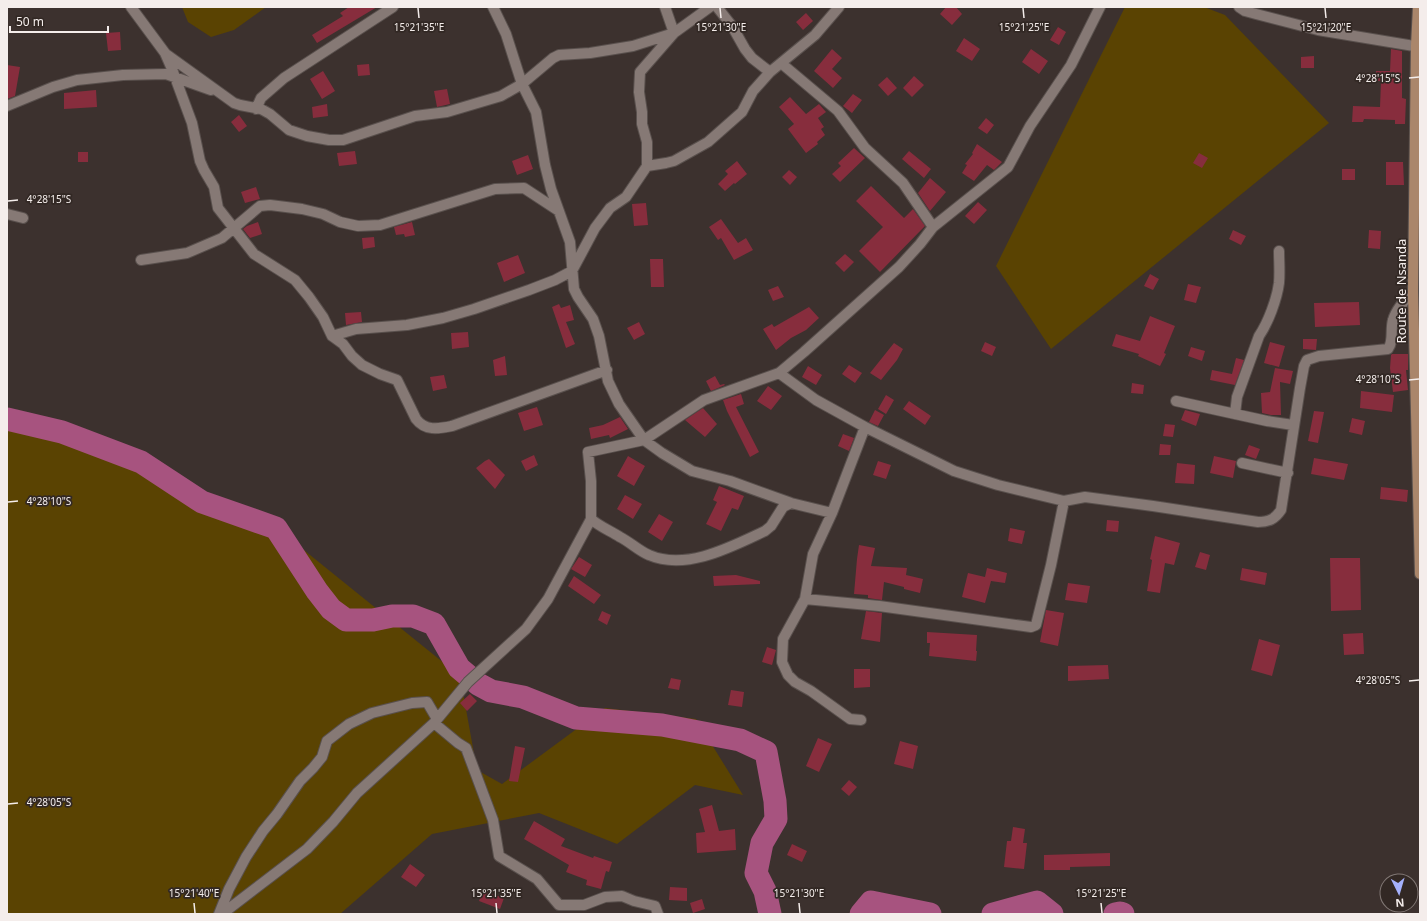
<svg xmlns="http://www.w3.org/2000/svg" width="1427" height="921" viewBox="0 0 1427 921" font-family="'Noto Sans',sans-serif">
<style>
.green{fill:#5a4302}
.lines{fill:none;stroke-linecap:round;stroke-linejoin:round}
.river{stroke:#a7537f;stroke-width:23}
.building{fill:#872d3d}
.street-casing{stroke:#59504d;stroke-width:12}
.secondary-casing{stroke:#59504d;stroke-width:12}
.street{stroke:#867975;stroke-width:10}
.secondary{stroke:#aa866b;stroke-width:10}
.ticks{fill:none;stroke:#f4edeb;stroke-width:1.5}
.labels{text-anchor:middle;stroke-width:3.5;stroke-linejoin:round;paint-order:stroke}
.street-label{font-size:13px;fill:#f4edeb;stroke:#322824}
.ticks-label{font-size:10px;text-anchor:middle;fill:#f4edeb;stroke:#322824;stroke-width:3.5;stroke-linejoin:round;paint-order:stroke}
</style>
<rect width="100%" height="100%" fill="#3c312e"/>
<path class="green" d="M182,7H266L234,30L211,37L188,22Z
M1125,7H1204L1225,15L1329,123L1051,349L996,266Z
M7,421L39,428L258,513L460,676L477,770L502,784L605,708L696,719L743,795L695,785L617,844L539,813L432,834L340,914H7Z"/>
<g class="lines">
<path class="river" d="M7,419L62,432L141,462L202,502L276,528L317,591L331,609L346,620H373L392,616H413L434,624L459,668L478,684L491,691L523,697L576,718L662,725L740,740L766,752L775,801L776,819L762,843L756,873L765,891L770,914
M861,914L871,902L930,914
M993,914L1037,902L1052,914
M1115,914L1120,913L1123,914"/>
</g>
<path class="building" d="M349,7H377L317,43L312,35L343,16L340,13Z
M946,7H956L962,14L952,25L940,14Z
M806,13L813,21L803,30L796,22Z
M1058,27L1066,32L1059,45L1050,40Z
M120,32L121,50L108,51L106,33Z
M964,38L980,49L972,61L956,51Z
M832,49L842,58L832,69L842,78L833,88L814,71Z
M1031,49L1048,61L1039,74L1022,62Z
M1391,49L1402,51V98L1406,99L1405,124H1395V120L1364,119L1363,122H1352L1353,106L1380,107L1381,81H1376V71H1390Z
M1314,56V68H1301V57Z
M369,64L370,75L358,76L357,65Z
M7,65L20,67L15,96L7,99Z
M323,71L335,91L322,99L310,79Z
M914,76L924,85L912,97L903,88Z
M887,77L897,88L888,96L878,85Z
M447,89L450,104L437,107L434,91Z
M96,90L97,107L64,109V93Z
M853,94L862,100L852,113L843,106Z
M790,97L806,114L819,104L826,112L818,118L824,127L821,129L825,135L817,142L818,144L806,153L788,129L794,124L779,107Z
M327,104L328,116L313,118L312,107Z
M239,115L247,126L239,132L231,122Z
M986,118L994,125L987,134L978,128Z
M977,144L1002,162L994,170L987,165L974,181L962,173L967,165L965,164L973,154L972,153Z
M854,148L865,158L840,182L832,174L841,166L838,163Z
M355,151L357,164L339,166L337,153Z
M909,151L931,169L924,178L902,159Z
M78,152H88V162H78Z
M1199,153L1208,158L1202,168L1193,163Z
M528,155L533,169L517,175L512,161Z
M737,161L747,174L735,184L734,183L725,191L718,184L728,174L725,171Z
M1386,162H1403L1404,185H1386Z
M1342,169H1355V180H1342Z
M789,170L797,177L790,185L782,177Z
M930,178L946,192L930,211L918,193Z
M871,186L904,218L913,209L925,226L880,272L859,251L883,227L856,201Z
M256,187L260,199L245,203L241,192Z
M978,202L987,210L974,224L965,216Z
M646,203L648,225L634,226L632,204Z
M721,219L738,243L746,238L753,250L734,260L721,238L718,240L709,227Z
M258,222L262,234L250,238L243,229L247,226Z
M412,222L415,235L405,237L404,234L396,235L394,227Z
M1233,230L1246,236L1241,245L1229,239Z
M1369,230L1381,231L1380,249L1368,248Z
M374,237L375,247L363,249L362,238Z
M845,254L854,262L844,272L835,263Z
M518,255L525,273L504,282L497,263Z
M650,259H663L664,287H651Z
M1150,274L1159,279L1153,290L1144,286Z
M1188,284L1201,287L1196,303L1184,300Z
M778,286L784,297L773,301L768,290Z
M1359,302L1360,325L1315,327L1314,303Z
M559,304L561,308L570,305L574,320L566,322L575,344L566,348L552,307Z
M809,307L819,318L806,330L791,338L776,350L763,329L772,324L774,327Z
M361,312L362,322L346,325L345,313Z
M1150,316L1175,326L1164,353L1166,354L1160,366L1138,356L1139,354L1112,346L1116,334L1140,341Z
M639,322L645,334L634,340L627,328Z
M468,332L469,347L452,349L451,333Z
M1303,339H1317L1316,350L1303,349Z
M985,342L996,347L992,356L981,351Z
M1270,342L1285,346L1279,367L1264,363Z
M894,343L903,349L897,360L881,380L870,373Z
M1191,347L1205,351L1202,361L1188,356Z
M1392,354H1408V370H1406L1408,390L1393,392L1390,368L1391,355Z
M505,356L507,375L495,376L493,360Z
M1236,358L1244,360L1235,385L1210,380L1212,370L1232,374Z
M849,365L862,373L855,383L842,374Z
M808,366L822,375L816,385L802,377Z
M1275,368L1293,371L1290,384L1280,382L1281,415H1271L1262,413L1261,393L1270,392Z
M444,375L447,388L433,391L430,377Z
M715,376L720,385L724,384L725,385L711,391L706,381Z
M1132,383L1144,385L1143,394L1131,393Z
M768,386L782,396L771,410L757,401Z
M1361,391L1394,395L1392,412L1360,408Z
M741,394L744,404L736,407L759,452L750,457L727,411L723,400Z
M886,395L894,400L886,414L878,409Z
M909,401L931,416L925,425L903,409Z
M537,407L543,425L524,431L518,413Z
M703,408L717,424L705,437L685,420Z
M875,410L884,415L878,426L869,422Z
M1185,410L1200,414L1196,426L1181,420Z
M1314,411L1324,412L1318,443L1308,441Z
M620,417L628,429L610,438L609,435L591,439L589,428L603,425Z
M1352,418L1365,421L1362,435L1349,432Z
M1165,424L1175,425L1173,437L1163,436Z
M843,434L854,438L849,451L838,446Z
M1160,444L1171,445L1170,455H1159Z
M1249,445L1260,449L1256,459L1245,455Z
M534,455L538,465L526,471L521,461Z
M628,456L645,466L634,486L617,476Z
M1214,456L1236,461L1233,478L1210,473Z
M1314,458L1348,464L1344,480L1311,474Z
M489,459L505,475L495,489L476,468L485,461Z
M878,461L891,465L886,479L873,475Z
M1177,463L1195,465L1194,484L1175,483Z
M719,486L744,496L738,510L732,508L721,531L706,524L717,502L713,500Z
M1381,487L1408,490L1407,502L1380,499Z
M625,495L642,504L633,519L617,509Z
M659,514L673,522L662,541L648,532Z
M1107,520L1119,521L1118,532L1106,531Z
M1010,528L1025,531L1022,544L1008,541Z
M1155,536L1180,543L1174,565L1165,563L1160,593L1147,591L1152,560L1150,559Z
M859,545L875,548L871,566L907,568L906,575L923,579L920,593L904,589V587L884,582L882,600L868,598V595L854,594L857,559Z
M1200,552L1210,555L1206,570L1195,567Z
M579,557L592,565L585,577L571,569Z
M1330,558H1360L1361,610L1331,611Z
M987,568L1007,573L1005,583L991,581L985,603L962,597L968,573L985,577Z
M1242,568L1267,573L1265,585L1240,580Z
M736,575L760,581V584L714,586L713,576Z
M574,576L601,595L594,604L568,586Z
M1068,583L1090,586L1087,603L1065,600Z
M1046,610L1064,613L1058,646L1040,642Z
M602,611L611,615L607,625L598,620Z
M866,611L882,613L880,642L861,639Z
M927,632L977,635L976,651H977L976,661L929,656L930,643H927Z
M1363,633L1364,654L1344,655L1343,634Z
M1259,639L1280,645L1272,676L1251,670Z
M767,647L776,650L772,665L762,662Z
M1108,665L1109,679L1068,681V666Z
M854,669H870V687L854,688Z
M671,678L681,680L679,690L668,688Z
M731,690L744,692L742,707L728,705Z
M470,694L477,701L467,711L460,703Z
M818,738L832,744L819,772L806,766Z
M900,741L918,746L913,769L894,764Z
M515,746L525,748L518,782L509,781Z
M849,780L857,787L849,796L841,789Z
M712,805L719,831L735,829L736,850L697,853L696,833L705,832L699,809Z
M534,821L565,839L561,846L593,858L594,856L612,862L609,872L606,871L601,889L586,885L587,880L566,872L569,865L524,839Z
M1013,827L1025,829L1023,843H1027L1024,869L1004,867L1007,841H1011Z
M792,844L807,851L802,862L787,855Z
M1110,853V866L1070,867V870H1044V855Z
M410,864L425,875L416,887L401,877Z
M670,887L687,888V901L669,900Z
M483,891L504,898L500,909L479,901Z
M702,899L705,909L693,913L690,903Z"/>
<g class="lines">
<g class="street-casing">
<path id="street" d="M131,7L165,53L172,69L192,123L200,161L204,170L214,187L218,208L254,254L295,280L309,297L323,317L332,336L343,344L352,356L362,365L380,374L397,380L416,419C425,431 438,429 452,426L607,370
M493,7L506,34L522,84L536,112L545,165L551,189L570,242L574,289L578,297L593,319L599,336L608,381L619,404L644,440L662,453L692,471L730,481L791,503L832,513
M665,7L674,33
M717,7L732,26L745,49L752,58L770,72
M1239,7L1245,11L1256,14L1318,30L1420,47
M166,54L234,103L240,105L261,109L270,114L289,130L307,136L329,140H343L415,116L447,112L501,96L522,84L553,58L559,55L590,53L633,46L674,33
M781,63L838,111L865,148L903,183L933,227
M7,106L53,87L77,80L123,75L166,74L211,90
M256,109L261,98L284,78L393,7
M647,166L666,163L674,161L708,142L742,112L753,91L770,72L815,35L839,7
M7,214L23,218
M141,260L187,253L222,238L260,206L270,205L302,209L323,214L340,222L358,226L380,225L495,189L524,188L559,211
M332,336L356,329L407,325L443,318L474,309L529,290L555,280L572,271L595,228L610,208L626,197L647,166V142L642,124V112L639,92L640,72L674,33L710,7
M779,373L816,400L865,427L954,471L998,485L1064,501L1085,497L1153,506L1258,522C1269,522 1275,519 1281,510L1300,388L1304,366L1307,360L1319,356L1388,349C1394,341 1390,330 1393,320C1396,309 1406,299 1413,291
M1176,401L1267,421L1293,425
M1235,414L1237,397L1259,336C1268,323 1277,299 1279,283C1280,272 1279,261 1279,251
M1242,463L1288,473
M591,519C600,527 611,531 620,537C630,542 639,551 649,555C686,571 731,547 765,531L771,526L783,507L791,503
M805,599L879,606L1031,627L1036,625L1051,565L1064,501
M861,720L850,719L811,691L795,682L788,675L782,662L783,639L805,599L813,554L832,513L865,427
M434,723L458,743L466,748L493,820L499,856L537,879L559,905H584L605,897L622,896L634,901L655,906L658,914
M219,914L229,889L246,857L263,831L277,814L300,781L313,768L322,757L327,741L349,724L372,713L412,703L427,702L437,719
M222,914L307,849L333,822L357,793L434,723L468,682L526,629L548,599L591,519V481L588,452L644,440L704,400L779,373L804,352L899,267L920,244L933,227L1008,167L1030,126L1071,65L1100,7"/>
</g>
<g class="secondary-casing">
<path id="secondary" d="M1418,7L1416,46L1413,291L1420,574"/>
</g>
<use href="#street" class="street"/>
<use href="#secondary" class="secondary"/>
</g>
<path class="ticks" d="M418,8L419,18M720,8L721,18M1023,8L1024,18M1325,8L1326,18M1409,78L1419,77M8,201L18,200M1409,380L1419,379M8,502L18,501M1409,681L1419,680M8,804L18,803M194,903L195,913M496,903L497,913M799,903L800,913M1101,903L1102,913"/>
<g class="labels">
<g class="street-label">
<text transform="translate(1401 291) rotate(-90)" y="5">Route de Nsanda</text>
</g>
</g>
<g class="ticks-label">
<text x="419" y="31">15°21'35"E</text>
<text x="721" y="31">15°21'30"E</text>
<text x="1024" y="31">15°21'25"E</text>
<text x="1326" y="31">15°21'20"E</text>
<text x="1378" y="82">4°28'15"S</text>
<text x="49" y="203">4°28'15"S</text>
<text x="1378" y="383">4°28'10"S</text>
<text x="49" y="505">4°28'10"S</text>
<text x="1378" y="684">4°28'05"S</text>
<text x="49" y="806">4°28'05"S</text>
<text x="194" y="897">15°21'40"E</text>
<text x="496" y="897">15°21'35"E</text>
<text x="799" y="897">15°21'30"E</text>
<text x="1101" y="897">15°21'25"E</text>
</g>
<rect width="1427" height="921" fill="none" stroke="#f4edeb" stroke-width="16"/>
<g transform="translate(1399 893) rotate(175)"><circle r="19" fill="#322824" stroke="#807774"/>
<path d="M0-3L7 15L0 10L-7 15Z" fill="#a5b1fc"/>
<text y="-6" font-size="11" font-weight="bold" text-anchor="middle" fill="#f4edeb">N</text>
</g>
<path d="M10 26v6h98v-6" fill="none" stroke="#f4edeb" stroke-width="2"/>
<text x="16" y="26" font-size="12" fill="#f4edeb" stroke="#322824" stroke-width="3" paint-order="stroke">50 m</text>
</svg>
